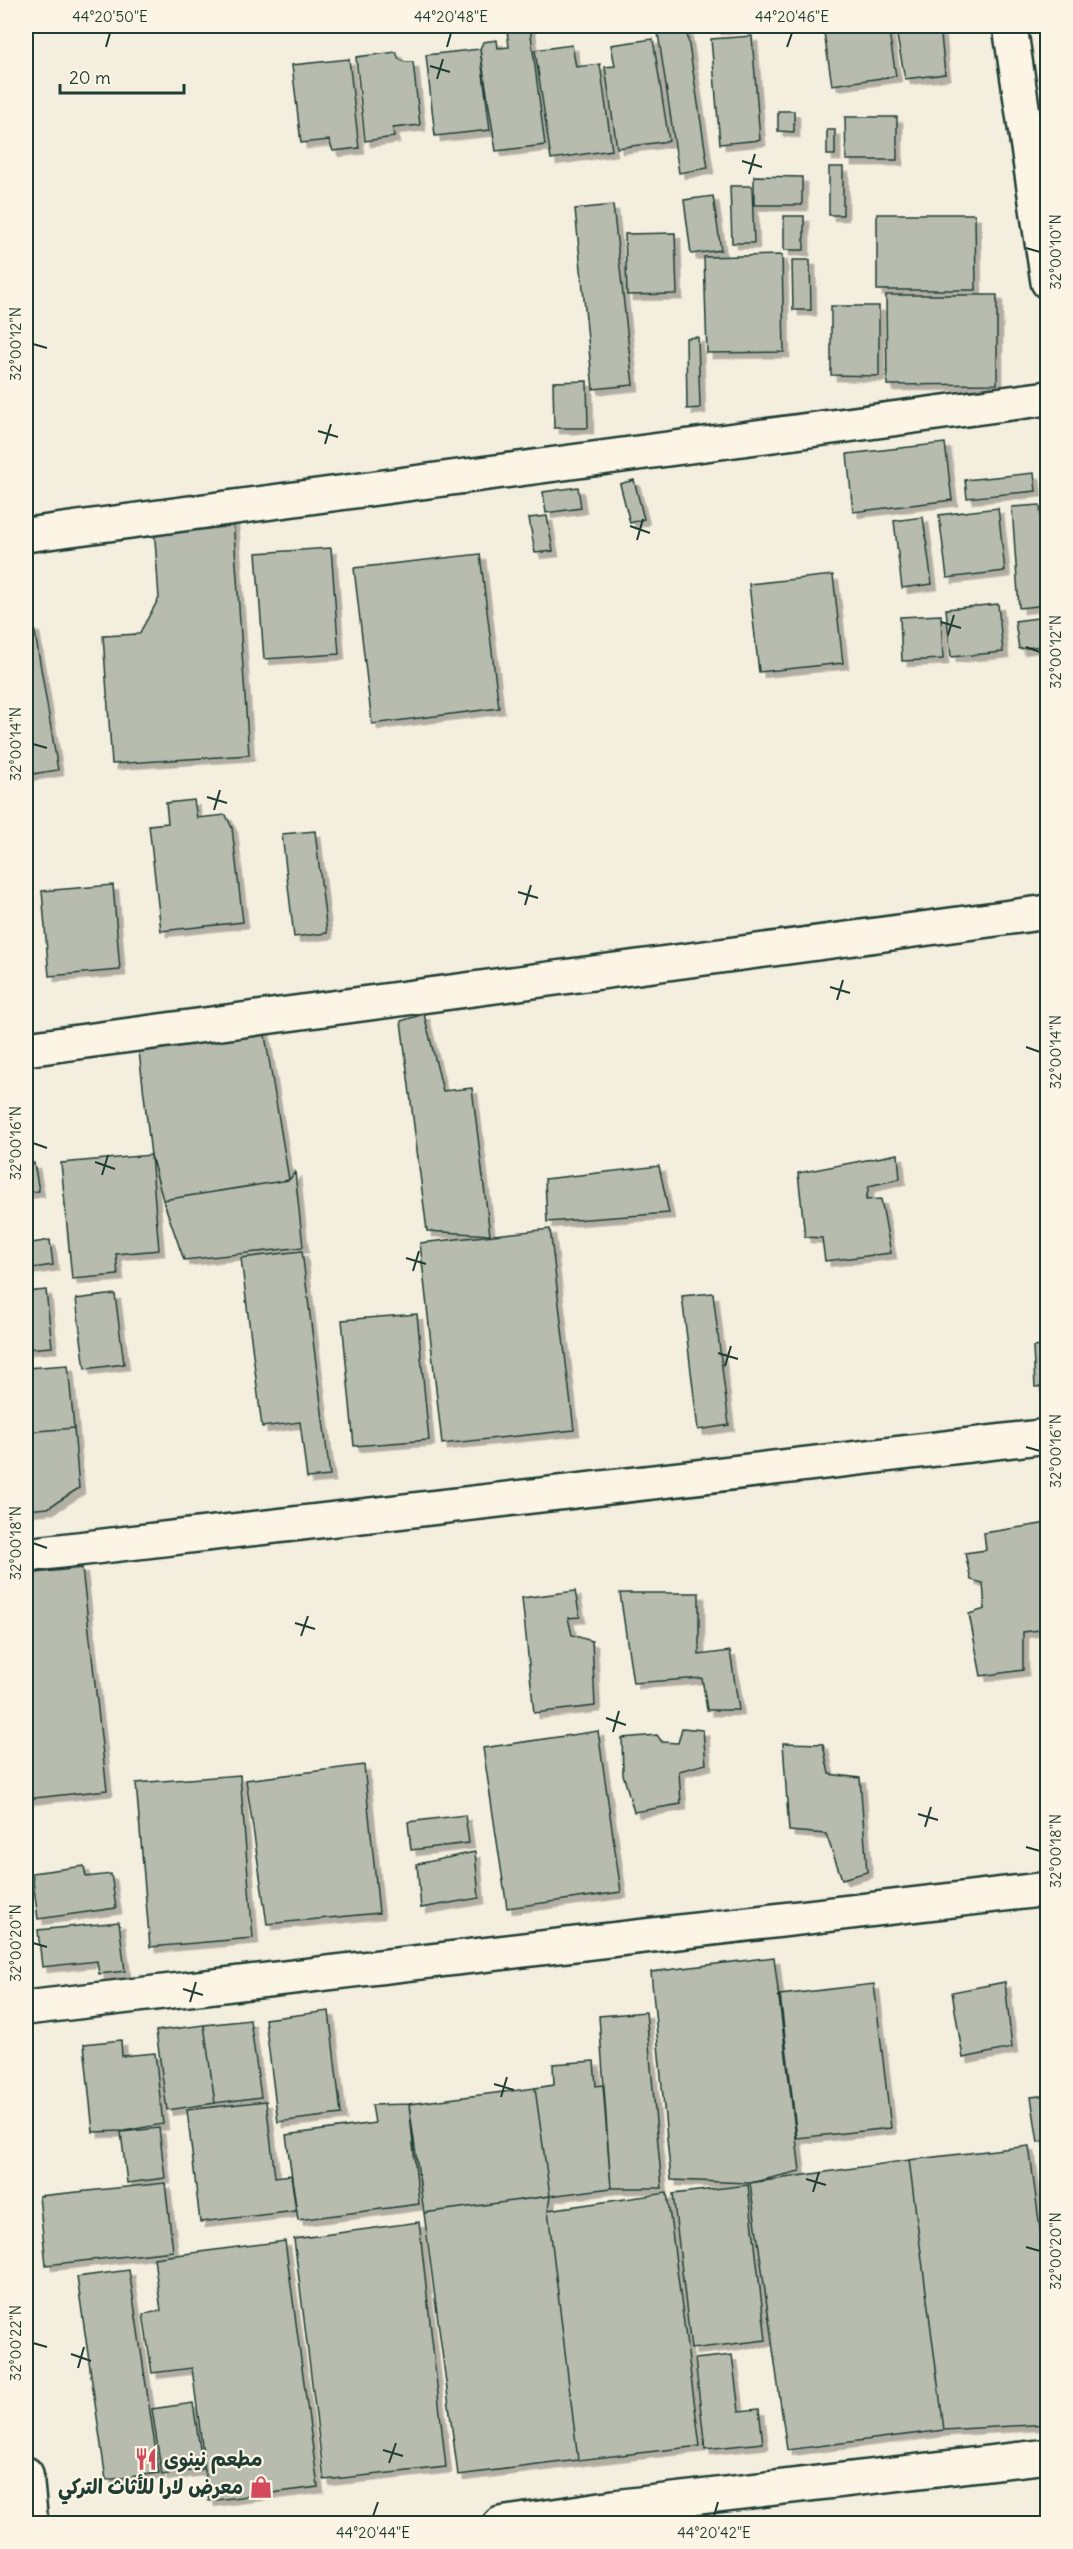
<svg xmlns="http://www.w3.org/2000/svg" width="1073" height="2549" viewBox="0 0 1073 2549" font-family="Delius,'Playpen Sans Arabic',sans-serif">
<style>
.building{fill:#b8bcae;stroke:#1f3d34;stroke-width:1.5;filter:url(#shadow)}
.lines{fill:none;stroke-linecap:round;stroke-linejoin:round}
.minor-casing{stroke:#1f3d34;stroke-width:38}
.secondary-casing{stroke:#1f3d34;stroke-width:38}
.minor{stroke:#fcf5e5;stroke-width:33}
.secondary{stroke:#fcf5e5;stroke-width:33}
.ticks{fill:none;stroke:#1f3d34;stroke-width:2}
.labels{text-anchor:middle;stroke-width:4.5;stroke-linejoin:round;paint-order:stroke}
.poi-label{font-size:20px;font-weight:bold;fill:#1f3d34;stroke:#fcf5e5;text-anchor:start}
.neatline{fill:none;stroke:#1f3d34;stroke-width:2}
.ticks-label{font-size:15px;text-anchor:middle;fill:#1f3d34}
</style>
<defs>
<filter id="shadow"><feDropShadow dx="5.5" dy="5.5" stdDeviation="0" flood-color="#0004"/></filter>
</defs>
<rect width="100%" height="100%" fill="#f3eede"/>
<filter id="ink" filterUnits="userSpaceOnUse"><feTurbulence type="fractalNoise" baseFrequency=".0167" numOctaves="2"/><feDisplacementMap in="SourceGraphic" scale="12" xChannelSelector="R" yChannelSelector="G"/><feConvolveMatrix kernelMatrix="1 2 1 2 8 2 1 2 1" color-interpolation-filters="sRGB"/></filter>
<g filter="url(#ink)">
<path class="building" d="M657,26H686L708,168L679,173Z
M715,26H754L716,29Z
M823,26H888L896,76L832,85Z
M895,26H940L945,74L905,79Z
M530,27L545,145L496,151L480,49L483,42L497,40L498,48L509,47L507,30Z
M752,36L760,140L720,144L711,39Z
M653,39L669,141L617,148L605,67L615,66L611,45Z
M572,45L576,67L600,64L612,150L551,159L535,50Z
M480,49L490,130L435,136L426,55Z
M396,52L399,59L405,62H413L420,125L393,128L394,137L365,141L356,57Z
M349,59L359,148L333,151L329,140L301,143L292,65Z
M778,111H794V132L778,131Z
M845,117H897V160H846Z
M827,130H835V155H827Z
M829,167H843V215H829Z
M754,176L802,177V205H754Z
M730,186H752L754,243H732Z
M713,196L721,250L691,254L684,200Z
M613,205L633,385L593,389L575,209Z
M877,214H975L976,290H877Z
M784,216H804V250H784Z
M675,233L677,294L627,295L625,234Z
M782,255L784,352L707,353L704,257Z
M792,260H810L811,310H793Z
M886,295H997V384L887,385Z
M831,306H879V376L831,375Z
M698,337L700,408L687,409L686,338Z
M587,381L588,428H554L553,382Z
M945,443L952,500L853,512L847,454Z
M1034,473L1036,491L967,498L965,480Z
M634,480L644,519L630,523L620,484Z
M578,487L581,508L546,513L543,492Z
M1040,505L1047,605L1019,608L1012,507Z
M998,508L1005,571L947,578L939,515Z
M547,516L553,551L535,553L529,518Z
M923,517L932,584L902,588L894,521Z
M233,519L249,755L112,764L103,636L139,634L159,598L154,525Z
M331,548L339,654L264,659L256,553Z
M480,554L499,708L372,724L354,568Z
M833,575L843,663L759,672L749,584Z
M998,604L1003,652L951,657L946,609Z
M941,615L943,659L902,661L900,617Z
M1045,617L1048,645L1019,649L1015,621Z
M34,627L58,770L26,775V628Z
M194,800L197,818L226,815L232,828L243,922L161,931L149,825L168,823L166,803Z
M315,831L327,933L294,937L282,834Z
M113,885L120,970L49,976L42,891Z
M424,1014L443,1091L472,1088L490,1235L427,1231L401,1021Z
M263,1023L289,1180L163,1200L151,1155L138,1043Z
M898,1154L900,1179L869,1186L866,1200L881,1199L891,1253L825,1261L822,1238L805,1237L798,1173Z
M151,1155L159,1250L116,1254L118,1275L72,1279L61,1163Z
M34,1163L39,1191L26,1193V1164Z
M659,1166L669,1213L547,1222L545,1179Z
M295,1172L303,1247L184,1260L163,1200L289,1180Z
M550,1229L574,1430L442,1444L420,1243Z
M50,1240L53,1265L26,1269V1244Z
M302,1251L330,1476L307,1478L300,1422L262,1427L241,1258Z
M46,1290L52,1347L26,1349V1292Z
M713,1293L729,1425L698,1430L682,1296Z
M115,1294L124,1364L85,1369L76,1299Z
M417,1314L429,1440L354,1446L342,1320Z
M1048,1345V1386L1035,1387L1033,1347Z
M68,1365L74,1428L26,1432V1368Z
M74,1428L79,1488L48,1508L26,1510V1432Z
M1048,1523V1629L1023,1632V1670L981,1676L969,1614L985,1609L983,1583L971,1580L965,1553L986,1550L984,1533Z
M82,1568L107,1790L26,1799V1574Z
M575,1591L580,1617L568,1618L572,1635L592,1641L595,1706L534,1713L522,1598Z
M620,1593H699V1655L730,1651L739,1710H707L702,1678L633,1683Z
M682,1728L703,1730L706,1764L679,1771L681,1804L634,1812L623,1774L622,1738L657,1735L662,1742L678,1743Z
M598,1731L621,1892L507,1908L483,1748Z
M783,1743L823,1744L829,1774L860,1778L867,1872L842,1879L826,1834L789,1831Z
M364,1765L379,1913L267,1924L246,1780Z
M240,1775L253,1938L150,1947L136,1783Z
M465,1815L469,1843L411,1850L408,1822Z
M475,1852L479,1898L421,1908L417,1864Z
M84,1866L86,1877L111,1874L116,1908L38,1919L32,1873Z
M119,1922L125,1971L99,1974L97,1961L42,1967L38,1930Z
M774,1957L800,2171L750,2183L671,2180L651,1972Z
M1005,1982L1012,2048L963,2058L952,1992Z
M874,1984L891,2128L797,2138L780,1995Z
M329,2011L341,2114L278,2122L265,2019Z
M646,2012L662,2188H611L599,2016Z
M250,2020L261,2097L215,2103L204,2025Z
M204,2025L215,2103L167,2110L156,2031Z
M121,2040L122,2056L155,2053L163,2124L124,2131L93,2132L84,2044Z
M594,2061L596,2086L603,2085L611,2188L550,2196L535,2088L554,2085L553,2064Z
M535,2088L550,2196L424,2213L409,2104Z
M1048,2095V2140L1038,2142L1031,2097Z
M266,2101L275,2177L291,2175L296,2211L200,2222L187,2110Z
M409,2104L419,2204L298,2220L286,2135L375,2123L372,2105Z
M159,2128L165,2178L127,2183L121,2132Z
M1029,2146L1048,2289V2424L944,2430L909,2160Z
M909,2160L944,2430L787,2450L750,2183Z
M165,2183L173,2251L46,2265L39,2196Z
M748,2185L766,2340L691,2349L673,2194Z
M667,2193L700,2446L578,2460L548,2210Z
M550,2196L548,2210L578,2460L458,2475L424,2213Z
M419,2222L446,2467L324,2480L294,2239Z
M285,2241L318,2487L209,2501L192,2368L152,2373L143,2314L161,2311L154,2258Z
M129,2270L159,2473L106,2480L77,2277Z
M732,2355L739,2411L759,2409L763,2443L705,2449L695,2359Z
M193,2403L203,2469L162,2475L152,2409Z"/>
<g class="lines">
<g class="minor-casing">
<path id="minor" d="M1010,26L1048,282
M26,535L1048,398
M26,1049L1048,912
M26,1555L1048,1436
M26,2008L1048,1889
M26,2474L31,2524"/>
</g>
<g class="secondary-casing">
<path id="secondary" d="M500,2524L614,2507L1048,2456"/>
</g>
<use href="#minor" class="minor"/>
<use href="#secondary" class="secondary"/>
</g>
</g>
<path class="ticks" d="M106,47L110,33M447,47L451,33M787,47L792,33M430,66L450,72M437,79L443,59M742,161L762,167M749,174L755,154M1026,248L1040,252M33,344L47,348M318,431L338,437M325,444L331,424M630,526L650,533M637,540L643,519M941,622L961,628M948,635L954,615M1026,647L1040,652M33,744L47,748M207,797L227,803M214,810L220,790M518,892L538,898M525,905L531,885M830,987L850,993M837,1000L843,980M1026,1047L1040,1052M33,1143L47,1148M95,1162L115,1169M102,1175L108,1155M406,1258L426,1264M413,1271L419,1251M718,1353L738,1359M725,1366L731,1346M1026,1447L1040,1451M33,1543L47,1548M295,1623L315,1629M301,1636L308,1616M606,1718L626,1725M613,1732L619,1711M918,1814L938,1820M925,1827L931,1807M1026,1847L1040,1851M33,1943L47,1947M183,1989L203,1995M190,2002L196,1982M494,2084L514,2090M501,2097L507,2077M806,2179L826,2185M813,2192L819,2172M1026,2247L1040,2251M33,2343L47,2347M71,2354L91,2361M78,2368L84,2347M383,2450L403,2456M389,2463L396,2443M373,2516L378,2502M714,2516L718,2502"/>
<defs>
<g id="restaurant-bare" transform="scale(1.8)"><path d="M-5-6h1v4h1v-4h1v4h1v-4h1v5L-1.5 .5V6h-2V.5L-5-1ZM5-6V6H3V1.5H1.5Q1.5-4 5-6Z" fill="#d1495b" stroke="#fcf5e5" stroke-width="2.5" paint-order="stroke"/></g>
<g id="shop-bare" transform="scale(1.8)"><path d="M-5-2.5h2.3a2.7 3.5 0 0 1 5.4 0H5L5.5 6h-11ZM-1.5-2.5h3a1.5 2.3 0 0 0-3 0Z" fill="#d1495b" stroke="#fcf5e5" stroke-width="2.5" paint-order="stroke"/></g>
</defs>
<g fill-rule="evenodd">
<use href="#restaurant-bare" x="146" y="2459"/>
<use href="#shop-bare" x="261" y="2487"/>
</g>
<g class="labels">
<g class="poi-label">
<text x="164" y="2466">مطعم نينوى</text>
<text x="243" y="2494" text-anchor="end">معرض لارا للأثاث التركي</text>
</g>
</g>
<rect width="1073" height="2549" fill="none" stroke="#fcf5e5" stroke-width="66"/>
<path d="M60 84v9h124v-9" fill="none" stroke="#1f3d34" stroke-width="3"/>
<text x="69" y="84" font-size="18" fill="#1f3d34" stroke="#fcf5e5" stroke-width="4.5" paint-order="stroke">20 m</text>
<rect x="33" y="33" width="1007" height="2483" class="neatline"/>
<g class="ticks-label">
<text x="110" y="22">44°20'50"E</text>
<text x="451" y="22">44°20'48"E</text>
<text x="792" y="22">44°20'46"E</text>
<text transform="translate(1056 252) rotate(-90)" y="5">32°00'10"N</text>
<text transform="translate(16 344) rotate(-90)" y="5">32°00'12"N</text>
<text transform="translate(1056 652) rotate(-90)" y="5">32°00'12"N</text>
<text transform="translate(16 744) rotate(-90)" y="5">32°00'14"N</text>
<text transform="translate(1056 1052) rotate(-90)" y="5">32°00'14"N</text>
<text transform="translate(16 1143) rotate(-90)" y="5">32°00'16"N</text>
<text transform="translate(1056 1451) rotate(-90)" y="5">32°00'16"N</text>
<text transform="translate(16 1543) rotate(-90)" y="5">32°00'18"N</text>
<text transform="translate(1056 1851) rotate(-90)" y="5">32°00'18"N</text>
<text transform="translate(16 1943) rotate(-90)" y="5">32°00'20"N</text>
<text transform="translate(1056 2251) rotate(-90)" y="5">32°00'20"N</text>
<text transform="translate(16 2343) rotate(-90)" y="5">32°00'22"N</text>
<text x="373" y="2538">44°20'44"E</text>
<text x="714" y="2538">44°20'42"E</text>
</g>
</svg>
